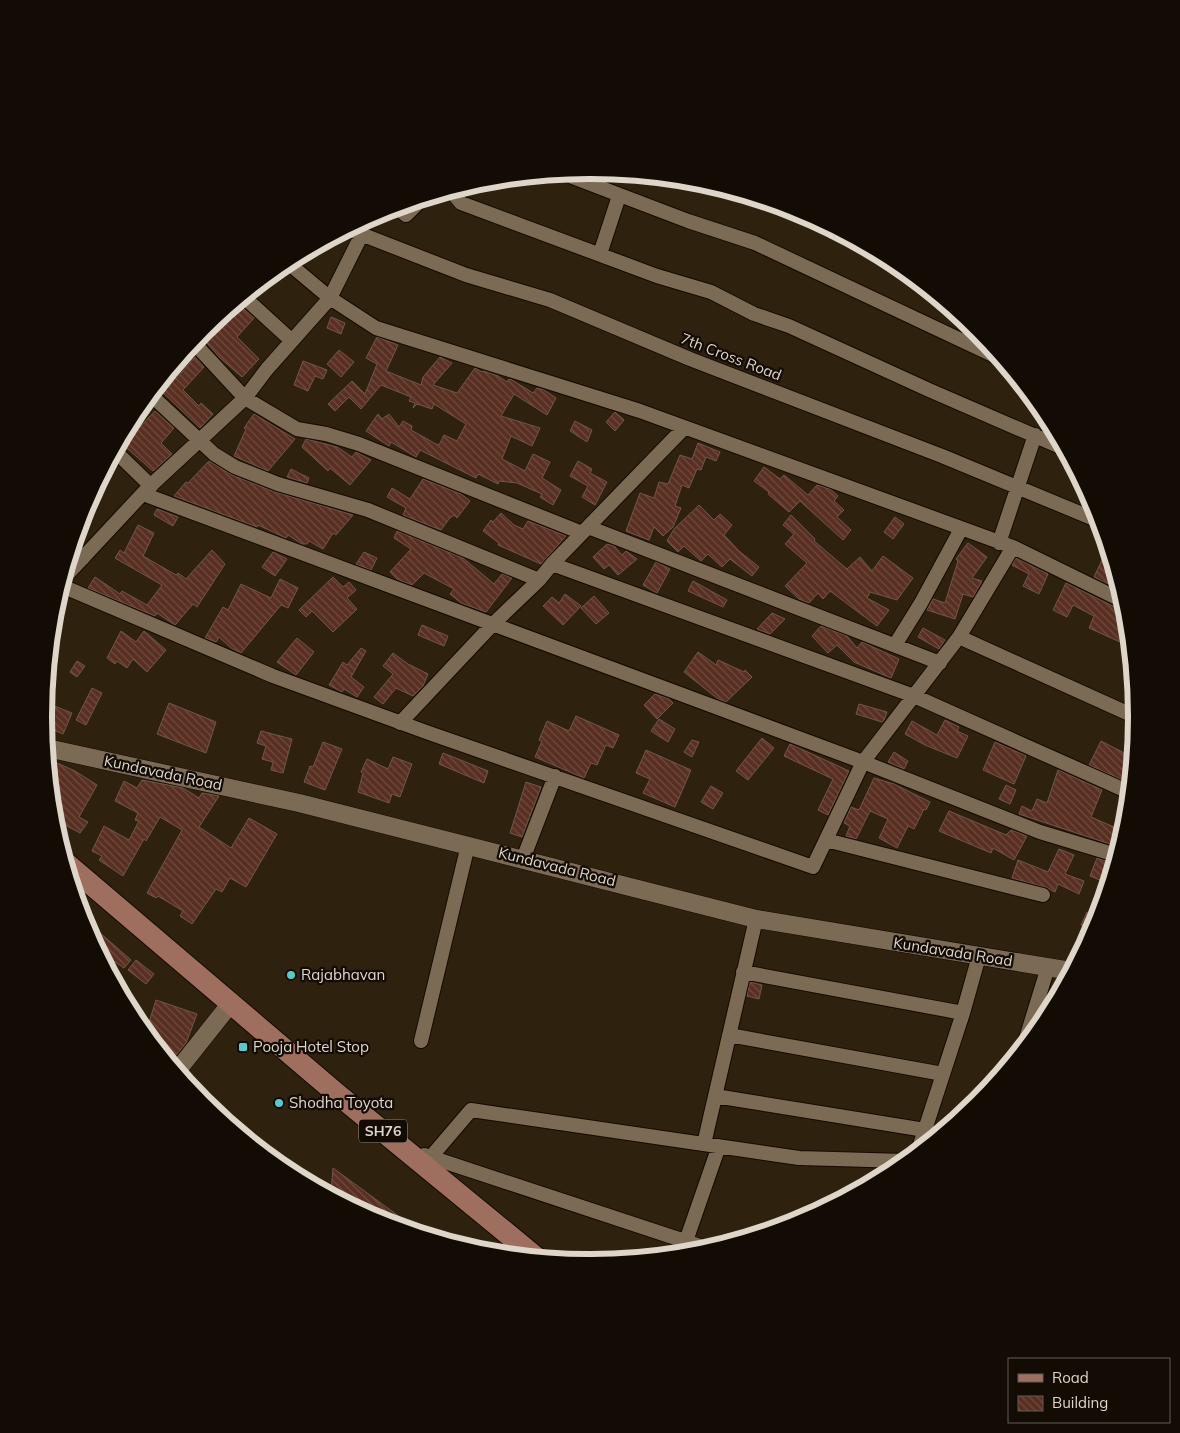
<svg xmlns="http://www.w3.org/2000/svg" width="1180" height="1433" viewBox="0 0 1180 1433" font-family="Mulish,sans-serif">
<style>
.building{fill:url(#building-back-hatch);stroke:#71564d}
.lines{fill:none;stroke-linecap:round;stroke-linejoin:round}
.minor-casing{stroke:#160a00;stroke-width:16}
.tertiary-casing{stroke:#160a00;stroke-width:19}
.primary-casing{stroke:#160a00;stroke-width:23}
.minor{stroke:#7b6b55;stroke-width:14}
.tertiary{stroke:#7b6b55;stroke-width:18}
.primary{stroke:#9e6e5f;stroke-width:21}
.poi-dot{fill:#52cdcf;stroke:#120c05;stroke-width:2}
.labels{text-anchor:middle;stroke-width:4.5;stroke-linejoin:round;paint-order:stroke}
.shield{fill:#120c05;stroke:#a2998f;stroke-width:1}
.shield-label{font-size:14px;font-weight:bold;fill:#dfd6ca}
.street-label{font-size:15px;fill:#dfd6ca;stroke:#120c05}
.poi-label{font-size:15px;fill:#dfd6ca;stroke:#120c05;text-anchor:start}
.rim{fill:none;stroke:#dfd6ca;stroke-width:6}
</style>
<defs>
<pattern id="building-back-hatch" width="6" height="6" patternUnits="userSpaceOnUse" patternTransform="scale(1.25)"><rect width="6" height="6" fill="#582f21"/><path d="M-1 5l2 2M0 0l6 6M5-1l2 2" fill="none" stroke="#704c40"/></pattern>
</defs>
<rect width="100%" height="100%" fill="#2e210d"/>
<path class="building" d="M237,303L254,318L237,337L259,359L242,377L220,358L200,335Z
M331,317L345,323L341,334L327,328Z
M377,337L398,345L386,371L421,385L423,377L440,357L452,363L433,385L457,393L475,368L482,372L483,371L498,376L507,382L509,379L512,380L533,393L537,388L544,390L556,398L547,415L514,394L501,416L540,428L532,446L511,436L502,459L525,471L533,454L550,462L542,478L561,490L553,505L540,497L542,494L517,483L499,481L498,484L478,474L476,478L420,450L416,457L391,442L389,446L366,431L378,414L382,419L389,414L399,427L403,421L412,426L411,430L436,444L439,445L444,435L457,441L466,424L434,404L432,409L417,404L413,408L415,403L409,401L411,397L381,385L361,409L349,397L335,411L328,404L352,381L365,394L377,364L366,358Z
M339,350L354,362L341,377L327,364Z
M195,357L204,367L183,390L199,406L201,403L213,414L200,428L157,387L169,373L176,379Z
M303,361L327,370L323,379L315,376L308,391L294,385Z
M155,411L174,428L161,443L172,454L153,471L120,442L130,424L137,430Z
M615,412L624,420L615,431L606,422Z
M254,414L295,439L268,471L234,456L246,429L244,428Z
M575,421L592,430L587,442L570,431Z
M306,439L337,447L352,457L356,452L371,460L350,485L330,468L328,471L302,447Z
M698,443L720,452L716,461L706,457L701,470L697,469L689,488L682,485L675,506L681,508L673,527L663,536L654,527L649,540L626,531L640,493L654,498L659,482L668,484L680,455L692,459Z
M209,461L232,475L275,492L353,515L336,535L333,533L323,549L309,541L307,544H302L288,535L286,538L258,525L257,527L174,496L186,482L188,483Z
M578,461L592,469L590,473L607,482L595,505L582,497L588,486L570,476Z
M764,467L780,479L784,475L808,495L817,485L830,489L838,496L834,501L844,510L837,517L851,530L843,540L800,501L789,512L768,494L769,492L754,481Z
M291,469L309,478L307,483L287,477Z
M423,479L461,494L470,501L457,518L454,515L449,519L441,530L403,515L406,508L387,497L392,488L410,499Z
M699,505L714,520L720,514L732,525L724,535L739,551L759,567L752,576L730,559L722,567L708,554L701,561L684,546L678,552L667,541L674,529Z
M157,509L178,517L173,526L154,515Z
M501,513L514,525L523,529L528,521L566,536L541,564L498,545L499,543L483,531L491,520L493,522Z
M791,515L815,539L814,541L847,569L860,557L872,571L883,556L913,578L897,600L870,592L867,598L889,610L877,626L830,591L823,599L818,593L809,603L799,599L785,586L807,563L785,544L794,534L783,525Z
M895,517L904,524L893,539L884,532Z
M138,525L154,533L143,556L176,575L178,573L186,579L212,550L225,564L197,607L193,604L175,625L157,613L155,616L88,588L95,577L120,594L122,591L147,605L162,585L115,558L120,550L124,553Z
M397,531L463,558L494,584L502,574L512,578L486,612L461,603L450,594L454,589L424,573L412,585L397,579L390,572L411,549L394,538Z
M968,543L987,557L972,578L982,581L973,597L963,594L955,619L927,610L933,599L945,603L958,561L956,559Z
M607,544L614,546L622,555L626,551L637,559L618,575L609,565L604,569L593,557Z
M273,552L287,559L275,576L262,567Z
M364,552L377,558L371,570L356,564Z
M1016,558L1048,574L1039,594L1023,586L1029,574L1012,565Z
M1103,558H1110L1120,590L1094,577Z
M656,562L670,569L657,593L643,585Z
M333,577L343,587L349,582L356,590L347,598L357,609L333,632L312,611L306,617L299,610Z
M280,579L298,588L288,608L281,605L241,653L231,648L219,637L216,642L205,638L223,607L228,610L241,584L271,598Z
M693,581L727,600L723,607L688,591Z
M1066,583L1119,609H1125L1129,646L1089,628L1094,616L1073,605L1067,617L1053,610Z
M565,594L581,606L563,625L543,606L552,597L559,603Z
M594,596L609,613L596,624L581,608Z
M772,613L785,619L770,634L757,629Z
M422,625L448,636L444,646L418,635Z
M821,626L847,636L857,648L862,642L899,659L891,678L854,662L837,645L828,653L812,636Z
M923,628L945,640L939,649L918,637Z
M121,631L136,642L144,631L166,650L147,672L133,659L127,668L117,661L115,664L107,658Z
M297,638L314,652L296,675L277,662Z
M361,648L366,651L351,677L364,687L357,697L344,689L342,692L329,685L343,662L347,665Z
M698,652L716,665L718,660L744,672L745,670L752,677L726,702L718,699L684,672Z
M393,653L408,664L428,674L423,686L413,696L396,688L383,704L374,697L393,674L383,666Z
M77,661L85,666L77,677L70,672Z
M92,688L102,693L86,725L76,720Z
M655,694L669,699L673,703L657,719L644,705Z
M169,703L216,722L206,753L157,734Z
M859,704L887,712L884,720L882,722L856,714Z
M52,705L72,713L63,734L45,726Z
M576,716L619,735L613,748L606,745L597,765L591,763L584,778L535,757L542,741L539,740L547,721L569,731Z
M659,719L675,729L668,742L651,731Z
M945,720L959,727L957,731L968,736L957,758L925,745L905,734L912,721L937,735Z
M261,731L292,739L283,773L271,770L273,762L262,759L266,746L257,743Z
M762,738L774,748L748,780L736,771Z
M692,740L699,742L692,757L684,752Z
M1101,741L1132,757L1127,772L1131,773L1130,783L1089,765Z
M323,742L342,749L325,790L304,782L310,766L313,767Z
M995,742L1026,756L1014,784L983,770Z
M790,744L849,771L828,815L818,810L833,779L784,756Z
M646,750L691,770L675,807L643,793L650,779L636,773Z
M894,752L908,761L904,769L888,762Z
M443,753L488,771L484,783L439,764Z
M393,757L412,764L400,797L392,794L389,803L358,792L363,773L361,772L367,759L388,769Z
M48,759L75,771L97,785L79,817L88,822L80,833L56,820L58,817L53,814Z
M1058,770L1102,790L1091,817L1123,831L1119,847L1019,814L1022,806L1032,811L1037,799L1047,803Z
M874,778L894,784L930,802L926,810L924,809L914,829L908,826L897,848L879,838L888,819L870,811L856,839L846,836L850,826L844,823L851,807L859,810Z
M142,780L183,788L199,798L202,793L219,796L199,827L231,848L249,818L277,834L246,887L230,878L222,892L216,889L192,924L180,916L183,911L158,896L156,898L147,893L182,830L160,817L146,841L144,839L123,876L99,860L102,856L92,851L104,826L129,840L139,821L135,820L138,813L115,801L124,781L137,788Z
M526,782L541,787L522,837L510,833Z
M1006,785L1016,790L1010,804L999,799Z
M711,786L723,793L713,809L701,802Z
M949,811L1006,835L1011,830L1027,836L1014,860L993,848L991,853L939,831Z
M1059,849L1074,855L1065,874L1084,881L1079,894L1058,884L1055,892L1045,887L1012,878L1018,860L1048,872Z
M1097,858L1112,863L1105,882L1090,876Z
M1087,912L1097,917L1092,930L1081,925Z
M83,918L131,960L124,968L99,951Z
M136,960L154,974L146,984L128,970Z
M750,982L762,985L759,999L747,996Z
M156,1000L197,1014L186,1043L170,1062L146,1032Z
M333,1168L419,1231L418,1232L381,1221L331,1194Z"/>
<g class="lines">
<g class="minor-casing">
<path id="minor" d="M562,173L688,221L755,243L999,358
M451,191L461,203L657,276L711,292L754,314L789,326L929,390L1063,448
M396,207L406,215L421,200
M348,229L466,275L550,300L690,359L942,456L1099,521
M600,254L619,196
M287,262L330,298L376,328L640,411L1013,547L1123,601
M244,297L292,341
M194,343L245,398L297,429L326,434L359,444L582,533
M151,395L214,454L235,467L278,484L368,510L539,580
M115,451L151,486
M143,494L863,762L1040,832L1116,855
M588,527L940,663
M999,543L1035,435
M73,549L83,558
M552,564L914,696L1129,792
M64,578L147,489L245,398L267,369L330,298L361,236
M62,586L273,676L429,733L813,867L863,762L959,637L1013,547
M959,637L1136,717
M895,645L921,603L961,529
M400,723L493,624L539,580L552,564L684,428
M826,840L1043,895
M523,859L555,776
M743,972L963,1013
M729,1035L943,1074
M421,1041L468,845
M1024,1045L1048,967
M715,1096L925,1130
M704,1144L756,919
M918,1151L963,1013L979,956
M424,1155L709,1249
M430,1158L471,1110L799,1158L905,1161
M686,1241L719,1146"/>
</g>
<g class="tertiary-casing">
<path id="tertiary" d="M47,748L299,803L756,919L1071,971
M177,1071L231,1003"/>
</g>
<g class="primary-casing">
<path id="primary" d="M66,863L336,1093L537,1258"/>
</g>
<use href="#minor" class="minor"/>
<use href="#tertiary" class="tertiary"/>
<use href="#primary" class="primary"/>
</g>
<g class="poi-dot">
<circle cx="291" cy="975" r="5"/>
<rect x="238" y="1042" width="10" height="10" rx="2.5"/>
<circle cx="279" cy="1103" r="5"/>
</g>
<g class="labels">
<rect class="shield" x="359" y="1119.5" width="48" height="23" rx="4"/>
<g class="shield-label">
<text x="383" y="1136">SH76</text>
</g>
<g class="street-label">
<text transform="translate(731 357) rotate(21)" y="5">7th Cross Road</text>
<text transform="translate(163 773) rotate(12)" y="5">Kundavada Road</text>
<text transform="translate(557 867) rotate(14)" y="5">Kundavada Road</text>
<text transform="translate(953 952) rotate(9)" y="5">Kundavada Road</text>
</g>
<g class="poi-label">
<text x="301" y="980">Rajabhavan</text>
<text x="253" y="1052">Pooja Hotel Stop</text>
<text x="289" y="1108">Shodha Toyota</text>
</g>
</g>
<path d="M0 0H1180V1433H0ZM589 179H591A537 537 0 0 1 1128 716V717A537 537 0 0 1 591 1254H589A537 537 0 0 1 52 717V716A537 537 0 0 1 589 179Z" fill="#120c05" fill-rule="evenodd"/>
<path class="rim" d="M589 179H591A537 537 0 0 1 1128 716V717A537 537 0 0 1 591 1254H589A537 537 0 0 1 52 717V716A537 537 0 0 1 589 179Z"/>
<rect x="1008" y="1358" width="162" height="65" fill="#120c05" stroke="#645d54"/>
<rect x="1018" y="1374" width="25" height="8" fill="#9e6e5f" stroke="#645d54"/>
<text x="1052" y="1383" font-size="15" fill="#dfd6ca">Road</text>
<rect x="1018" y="1396" width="25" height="15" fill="url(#building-back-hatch)" stroke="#645d54"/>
<text x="1052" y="1408" font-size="15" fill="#dfd6ca">Building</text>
</svg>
